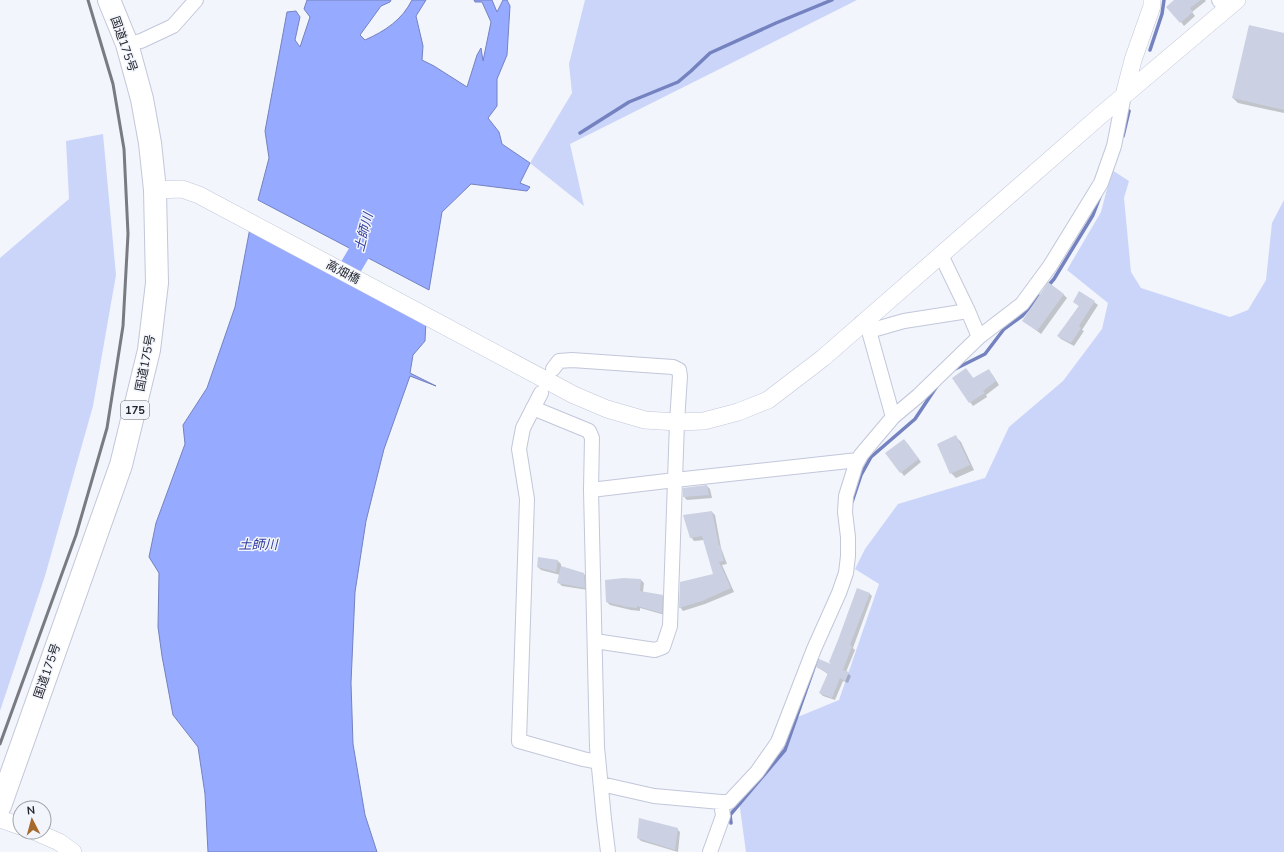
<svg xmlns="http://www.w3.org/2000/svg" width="1284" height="852" viewBox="0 0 1284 852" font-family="'Nunito Sans','Noto Sans JP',sans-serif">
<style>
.green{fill:#cbd5f9}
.water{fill:#96aaff;stroke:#7482c0}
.shadow{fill:#0003}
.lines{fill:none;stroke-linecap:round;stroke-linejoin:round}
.stream{stroke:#7482c0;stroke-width:3.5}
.river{stroke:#96aaff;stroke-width:22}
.building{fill:#cbd1e3}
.minor-casing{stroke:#c2c7da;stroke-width:16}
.tertiary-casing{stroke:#c2c7da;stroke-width:18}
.trunk-casing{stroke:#c2c7da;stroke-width:24}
.minor{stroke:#fff;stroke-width:14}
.tertiary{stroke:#fff;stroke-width:17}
.trunk{stroke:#fff;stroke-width:22}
.rail{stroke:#797b82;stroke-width:3}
.labels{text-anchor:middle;stroke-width:3;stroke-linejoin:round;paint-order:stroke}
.shield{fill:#f2f5fc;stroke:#61636a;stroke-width:1}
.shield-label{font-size:11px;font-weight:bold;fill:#23252c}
.street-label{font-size:12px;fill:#23252c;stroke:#f2f5fc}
.water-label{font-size:13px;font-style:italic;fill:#323d9d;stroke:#f2f5fc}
</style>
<rect width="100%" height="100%" fill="#f2f5fc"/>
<path class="green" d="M585,0H857L570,144L584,206L530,163L572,93L569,64Z
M103,134L116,275L93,406L45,576L0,711V258L69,199L66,141Z
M1112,170L1129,181L1124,198L1131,272L1141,288L1230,317L1248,310L1266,280L1272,223L1284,200V852H746L739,801L788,721L839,700L879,584L855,569L865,549L898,504L985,478L1009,427L1063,381L1102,329L1108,303L1067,270L1101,212Z"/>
<path class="water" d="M307,0H391L390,2L381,6L360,35L365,40C385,31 402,20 412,0H426L416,16L423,46L422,60L434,66L467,87L477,55L481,48L483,61L491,22L482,2H475L474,0H492L497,12L503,0H507L510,6L507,55L497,79V106L488,118L499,132L502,144L530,163L520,183L530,187L527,191L471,184L442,212L429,290L258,200L269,158L265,131L287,12L296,11L300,17L295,40L300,47L310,17L304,9Z
M250,228L426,320L425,341L413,355L410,373L436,386L410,376L384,449L366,521L355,592L351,683L353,744L365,815L377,852H208L205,794L198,747L173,715L162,656L158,627L159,573L149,557L156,523L185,444L183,425L207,388L235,307Z"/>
<path class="shadow" d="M1176,0H1205L1206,1L1192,12L1195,16L1184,26L1181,22Z
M1284,34V113L1238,103L1233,98Z
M1063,294L1067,298L1041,334L1024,321Z
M1074,302H1094L1098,305L1082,330L1084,331L1074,346L1061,339L1058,336L1079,306Z
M966,369L974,379L992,374L999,385L986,395L987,397L973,406L970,402Z
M956,437L961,442L974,470L956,478L951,473Z
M907,443L921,462L904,476L901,472Z
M707,486L710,489L712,498L687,500L684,497Z
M712,512L715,515L721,548L727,564L722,565L734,592L705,604L683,611L680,607L714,574L704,540L694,541L691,537Z
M539,558L558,561L561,564V567L584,574L587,577L588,590L562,586L559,583L560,575L541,570L538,567Z
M624,579L641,580L644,583L643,592L662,596L665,599V615L640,608V611L631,610L610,605L607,602Z
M869,593L872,596L853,648L855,650L846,672L851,676L848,683L843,681L835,700L823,696L820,693L828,674L817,667L834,666Z
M677,829L680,832L678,852L641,841L638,838Z"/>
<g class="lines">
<path class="stream" d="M1150,50L1162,14L1164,0
M580,133L629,102L678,82L691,71L710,53L776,23L832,0
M1123,136L1129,111
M1047,287L1054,279L1093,215L1101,194
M955,369L985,354L1004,329L1022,316L1039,296
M852,502L861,475L871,457L915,419L937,386
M731,823L730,815L785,750L817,659"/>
<path class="river" d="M336,292L359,253L365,223"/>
</g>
<path class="building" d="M1174,0H1201L1190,8L1193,12L1180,23L1166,7Z
M1249,25L1284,33V110L1232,98Z
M1048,282L1064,294L1037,331L1022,321Z
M1079,291L1095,301L1079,326L1081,328L1071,343L1057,336L1079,306L1073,302Z
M966,368L973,378L989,369L996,381L983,391L985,393L969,403L952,378Z
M956,435L970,465L950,474L937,444Z
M904,439L919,459L900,473L885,453Z
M707,485L709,495L683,497V488Z
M712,511L719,546L720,545L724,561L719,562L731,588L702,601L679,608L680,582L713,574L702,536L690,538L683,515Z
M538,557L558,560L556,572L537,567Z
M561,566L584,573L585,588L557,583Z
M624,578L641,579L640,591L663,595L662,613L637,606V608L627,607L606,602L605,580Z
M857,588L870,593L850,645L852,646L843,670L849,672L845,681L840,678L832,698L819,693L828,673L816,667L819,659L831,664L829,662L838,640Z
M639,818L678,828L675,850L637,838Z"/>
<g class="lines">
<g class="minor-casing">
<path id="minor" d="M1219,0L1227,9
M127,44L141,41L173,26L196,0
M941,255L968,311L979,337
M861,323L869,331L904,321L968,311
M869,331L893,417
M553,369L559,361L572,360L673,367L679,370L680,376L677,422L675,480L591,490
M541,393L523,428L519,449L527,499L519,741L583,759L598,762
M533,408L589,431L592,438L591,490L597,747L604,819L608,852
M595,641L655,650L663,647L670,626L675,480L858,460
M601,784L654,796L721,802
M710,852L723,816L721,802H729L757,772L778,742L814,649L839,593L846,573L848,556V537L845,512L846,496L856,464L861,455L893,417L918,396L979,337L1022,304L1050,266L1101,183L1114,146L1124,95"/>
</g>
<g class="tertiary-casing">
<path id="tertiary" d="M1124,95L1133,60L1152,6V0
M155,190L182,189L199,195L574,395L607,409L645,420L677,422L704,421L738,412L768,400L823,358L1101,115L1237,0
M0,819L20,826
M36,832L59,842L73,852"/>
</g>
<g class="trunk-casing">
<path id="trunk" d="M0,806L121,465L149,350L157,283L155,190L150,143L142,99L127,44L109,0"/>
</g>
<use href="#minor" class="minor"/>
<use href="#tertiary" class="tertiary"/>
<use href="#trunk" class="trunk"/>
<path class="rail" d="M0,744L76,535L107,428L123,326L128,234L124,149L113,84L88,0"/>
</g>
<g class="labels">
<rect class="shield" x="121" y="401" width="28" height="18" rx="3"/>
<g class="shield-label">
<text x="135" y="414">175</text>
</g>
<g class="street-label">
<text transform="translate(124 44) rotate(71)" y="4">国道175号</text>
<text transform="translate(343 272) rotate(28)" y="4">高畑橋</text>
<text transform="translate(145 363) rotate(-79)" y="4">国道175号</text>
<text transform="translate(47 671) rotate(-71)" y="4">国道175号</text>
</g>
<g class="water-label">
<text transform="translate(363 232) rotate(-76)" y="5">土師川</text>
<text x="258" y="549">土師川</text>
</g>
</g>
<g transform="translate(32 820) rotate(354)"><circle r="19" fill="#f2f5fc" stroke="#9fa2a9"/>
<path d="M0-3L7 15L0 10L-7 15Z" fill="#a76a2d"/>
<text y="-6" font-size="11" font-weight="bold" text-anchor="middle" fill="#23252c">N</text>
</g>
</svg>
